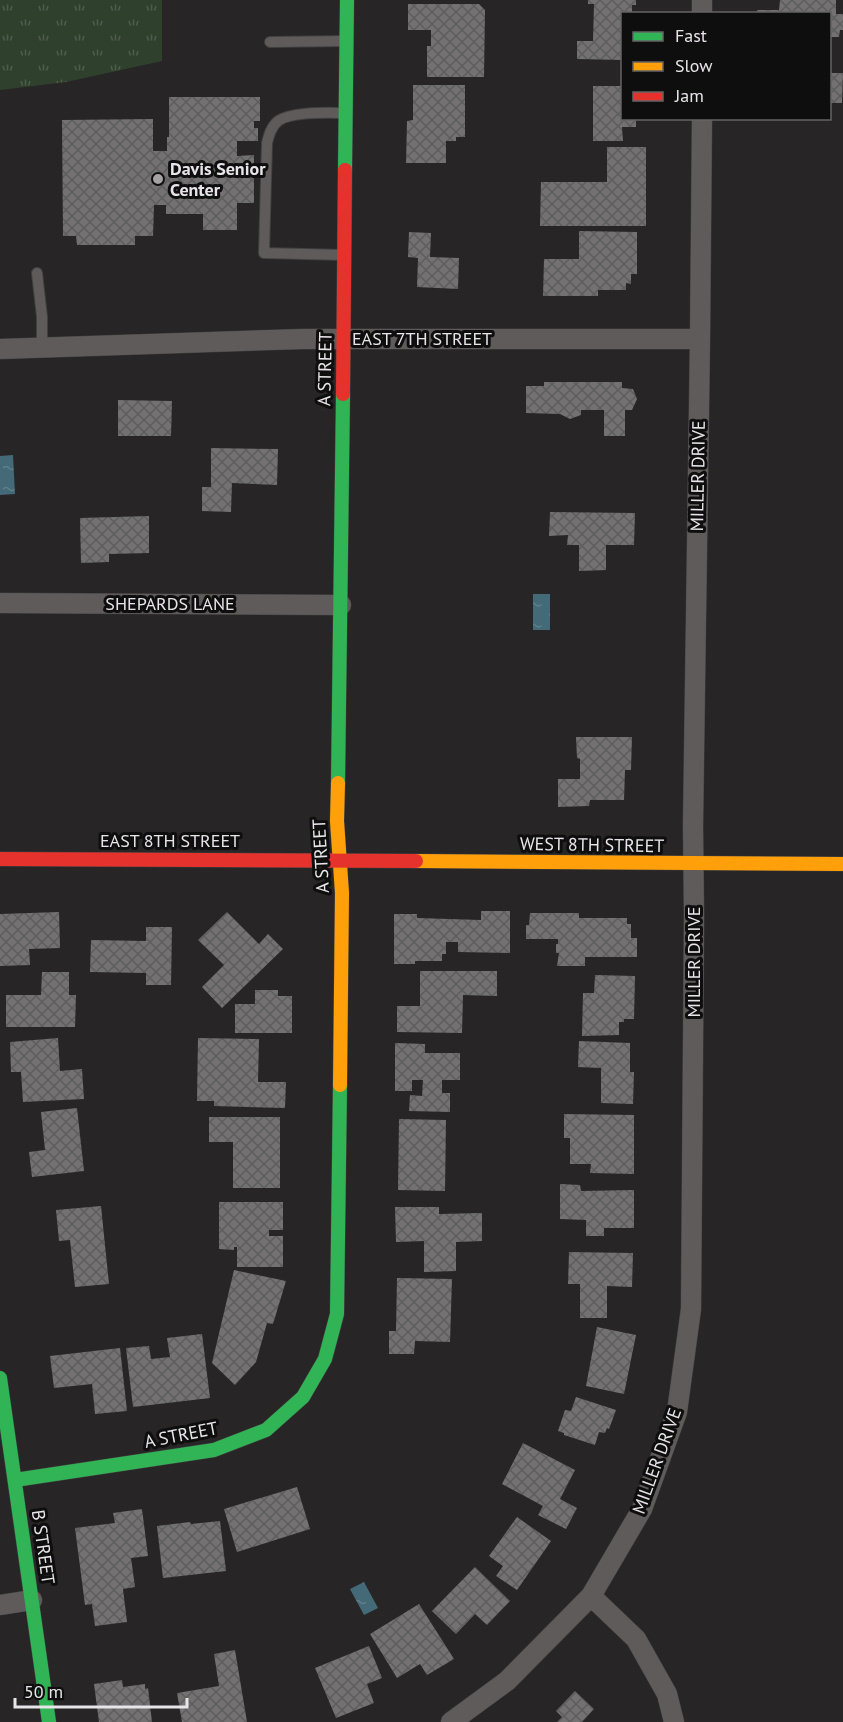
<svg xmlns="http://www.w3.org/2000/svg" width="843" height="1722" viewBox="0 0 843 1722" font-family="'PT Sans',sans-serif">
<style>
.grass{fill:url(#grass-tufts)}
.water{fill:url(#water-ripples)}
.building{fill:url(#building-cross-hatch)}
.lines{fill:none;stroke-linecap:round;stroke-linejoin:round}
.lane-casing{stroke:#424041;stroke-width:12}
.street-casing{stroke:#424041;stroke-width:21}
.fast-casing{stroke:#424041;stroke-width:15}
.slow-casing{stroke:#424041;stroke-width:15}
.jam-casing{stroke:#424041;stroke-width:15}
.lane{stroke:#605b5b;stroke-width:10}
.street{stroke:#605b5b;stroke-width:20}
.fast{stroke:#30b455;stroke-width:14}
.slow{stroke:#ff9f0a;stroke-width:14}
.jam{stroke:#e5322d;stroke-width:14}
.poi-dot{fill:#a4a2a3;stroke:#0f0e0f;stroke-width:2}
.labels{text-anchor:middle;stroke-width:6;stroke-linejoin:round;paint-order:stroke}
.poi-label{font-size:18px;font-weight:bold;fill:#e7e5e7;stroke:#0f0e0f;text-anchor:start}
.street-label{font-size:18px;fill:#e7e5e7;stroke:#0f0e0f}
</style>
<defs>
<pattern id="grass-tufts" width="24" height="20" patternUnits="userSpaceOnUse" patternTransform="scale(1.5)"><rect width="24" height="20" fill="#2f412d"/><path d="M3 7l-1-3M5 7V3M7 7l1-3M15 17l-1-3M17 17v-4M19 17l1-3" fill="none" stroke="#4d5c4b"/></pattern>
<pattern id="water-ripples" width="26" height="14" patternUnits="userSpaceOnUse" patternTransform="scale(1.5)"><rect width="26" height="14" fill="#446a78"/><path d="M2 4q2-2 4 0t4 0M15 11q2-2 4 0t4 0" fill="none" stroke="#5f7f8b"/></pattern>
<pattern id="building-cross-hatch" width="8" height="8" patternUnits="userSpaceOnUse" patternTransform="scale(1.5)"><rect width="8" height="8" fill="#737172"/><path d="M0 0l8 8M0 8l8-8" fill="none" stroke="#5e5d5e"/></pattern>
</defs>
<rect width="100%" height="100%" fill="#272526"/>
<path class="grass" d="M0,0H162V61L66,82L0,90Z"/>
<path class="water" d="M13,455L15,494L0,495V456Z
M533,594H550V630H533Z
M364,1582L378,1608L364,1615L350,1589Z"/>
<path class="building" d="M588,0H636V5H632V14H622V60L577,59V41H593L594,4H588Z
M780,0H836V14H843V30H840L839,37H830V14H757V10H779Z
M408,4H479L485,10L484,77H427V46H431V30H408Z
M830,73H843L842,103H830Z
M413,85H465V137H456V141H446V163H406L407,121L413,120Z
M593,86H622V118H636V127H622L623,141H593Z
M169,97H260V121H254V128H258V141H237V156L254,155V203H237V230H203V214H166V205H154L153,236H135V245H77L76,236H63L62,120L153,119V151H167V137H169Z
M607,147H646V226H540L541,182H607Z
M579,231L637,232V274H631V284L626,283V290H598V296H543L544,259H579Z
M409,232L431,233L430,257L459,258L458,289L417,287L418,258L408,257Z
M544,382H622V388L633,389L637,399L632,410H625V436H604V410H581V415L570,419L560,414L526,413V386H544Z
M118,400L172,401L171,436H118Z
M211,448L278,449L277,485L232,483L231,512L202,511V487H211Z
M550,512L635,513L634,545H606V570L579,571V545H567L568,535L549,536Z
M149,516V553L109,554V562L81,563L80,518Z
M576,737H632L631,770H625L624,800H590L589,806L558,807V779H580V759L577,758Z
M481,911H510V953L458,952V942H446V954H442V961H415V964H394V914H417V918L481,920Z
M59,912L60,948L29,949L30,965L0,966V914Z
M227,912L259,944L268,934L283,949L222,1008L202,987L224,965L198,940Z
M530,913H579V918H627V924H631V938H637V957H585V966H557L559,953H556V944H558V939H526V925H529Z
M146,927H172L171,985H146V973L90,972L91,940L146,941Z
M420,971H497V996L463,995L462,1033L397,1032V1006H420Z
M42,972H69V995H76L75,1027H6V995H41Z
M595,975L635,976L634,1019H624V1022H619V1035L582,1036L583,993H594Z
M255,990H278V996H292V1033H235V1004H255Z
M58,1038L60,1071L82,1069L84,1099L23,1102L21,1072H11L10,1042Z
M198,1038L259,1039L258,1082H286L285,1108L214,1106V1101H197Z
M579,1041L630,1043V1072H634L633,1104L601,1103V1068L578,1067Z
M395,1043L425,1044V1053H460V1080H442V1093H450V1112L409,1111L410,1095L422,1096L423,1080H412V1091H395Z
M77,1108L84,1171L32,1177L29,1152L45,1150L41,1112Z
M564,1114L634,1115V1174L590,1173L591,1164H570V1138H564Z
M209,1117H280V1188H233V1142H209Z
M399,1119L446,1120L445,1191L398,1190Z
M560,1184L580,1185L581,1191L634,1190V1228H604V1236H586V1220L560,1219Z
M219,1202H283V1230H269V1236H283V1267H237V1247H234V1250L219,1249Z
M101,1206L109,1284L75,1287L70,1240L59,1241L56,1210Z
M395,1207H439V1214L482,1213V1241L456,1242V1271L424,1272V1241L396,1242Z
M569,1252L633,1253L632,1287L607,1286V1318H580V1284H568Z
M234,1270L286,1281L273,1324L267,1323L256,1362L235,1385L212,1363Z
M397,1278L452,1279L450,1342L415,1341L414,1354H389V1331H396Z
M597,1327L636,1335L624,1394L586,1386Z
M202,1334L210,1398L133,1407L126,1348L149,1346L151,1359L170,1357L167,1338Z
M120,1348L127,1411L95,1414L92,1384L54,1388L50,1356Z
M576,1397L616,1410L609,1429L607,1428L605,1433L599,1432L595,1445L564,1435V1433L558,1431L565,1410L571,1411Z
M523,1443L575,1470L560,1499L577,1508L566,1529L538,1515L543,1506L502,1484Z
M297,1487L310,1529L237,1552L224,1509Z
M142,1509L148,1556L131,1558L135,1587L123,1589L127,1622L95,1626L92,1604L85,1605L75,1528L115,1523L113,1513Z
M517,1517L551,1541L517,1590L496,1576L503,1566L489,1556Z
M220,1521L226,1571L163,1578L157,1526L190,1522L191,1524Z
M475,1567L510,1601L487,1625L475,1614L456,1634L432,1611Z
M419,1604L454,1659L427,1675L420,1664L397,1678L370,1634Z
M369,1646L382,1678L367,1684L374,1703L336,1718L315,1668Z
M235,1650L247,1722H182L177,1693L219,1686L214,1654Z
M122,1680L123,1687L145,1684V1689L148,1688L152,1722H99L94,1684Z
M575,1691L594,1709L582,1722H557L562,1717L556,1711Z"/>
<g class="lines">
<g class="lane-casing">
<path id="lane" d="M270,42L346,41
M344,255L264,253L267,143C269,135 271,127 278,121C292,111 329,113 346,113
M37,273L42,317V349"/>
</g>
<g class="street-casing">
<path id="street" d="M702,14V0
M0,349L303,339H700
M0,603L341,605
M591,1596L636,1639L667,1694L674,1722
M0,1605L32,1600
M451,1722L507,1681L591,1596L642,1509L677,1412L691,1309L694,915L693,826L700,339L702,118"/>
</g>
<g class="fast-casing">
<path id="fast" d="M345,170L347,0
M338,783L343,394
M0,1378L49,1722
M15,1480L214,1450L266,1430L303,1397L325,1359L337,1314L340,1085"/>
</g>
<g class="slow-casing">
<path id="slow" d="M338,783L337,821L342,893L340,1085
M416,861L843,864"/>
</g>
<g class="jam-casing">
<path id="jam" d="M343,394L345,170
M0,859L416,861"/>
</g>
<use href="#lane" class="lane"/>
<use href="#street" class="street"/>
<use href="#fast" class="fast"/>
<use href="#slow" class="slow"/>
<use href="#jam" class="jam"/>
</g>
<circle class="poi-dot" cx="158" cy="179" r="6"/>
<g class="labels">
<g class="poi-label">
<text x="170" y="175">Davis Senior<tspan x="170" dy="21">Center</tspan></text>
</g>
<g class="street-label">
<text x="422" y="345">EAST 7TH STREET</text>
<text transform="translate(325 369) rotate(-89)" y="6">A STREET</text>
<text transform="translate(698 476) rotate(-89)" y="6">MILLER DRIVE</text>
<text x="170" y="610">SHEPARDS LANE</text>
<text x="170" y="847">EAST 8TH STREET</text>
<text transform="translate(592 845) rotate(1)" y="6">WEST 8TH STREET</text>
<text transform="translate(321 856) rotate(-93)" y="6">A STREET</text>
<text transform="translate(694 962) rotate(-90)" y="6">MILLER DRIVE</text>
<text transform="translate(181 1435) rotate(-11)" y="6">A STREET</text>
<text transform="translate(657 1461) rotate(-70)" y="6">MILLER DRIVE</text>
<text transform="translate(43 1547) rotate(82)" y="6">B STREET</text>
</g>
</g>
<rect x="621" y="12" width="210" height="108" fill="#0f0e0f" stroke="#656465" stroke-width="1.5"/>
<rect x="633" y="32" width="30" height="9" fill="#30b455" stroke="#656465" stroke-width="1.5"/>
<text x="675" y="42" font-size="18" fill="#e7e5e7">Fast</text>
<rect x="633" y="62" width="30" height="9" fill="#ff9f0a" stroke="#656465" stroke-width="1.5"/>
<text x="675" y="72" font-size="18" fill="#e7e5e7">Slow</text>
<rect x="633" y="92" width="30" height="9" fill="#e5322d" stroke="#656465" stroke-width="1.5"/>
<text x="675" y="102" font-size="18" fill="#e7e5e7">Jam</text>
<path d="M15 1698v9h172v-9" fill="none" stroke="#e7e5e7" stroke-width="3"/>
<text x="24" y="1698" font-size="18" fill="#e7e5e7" stroke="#0f0e0f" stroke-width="4.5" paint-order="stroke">50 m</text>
</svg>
